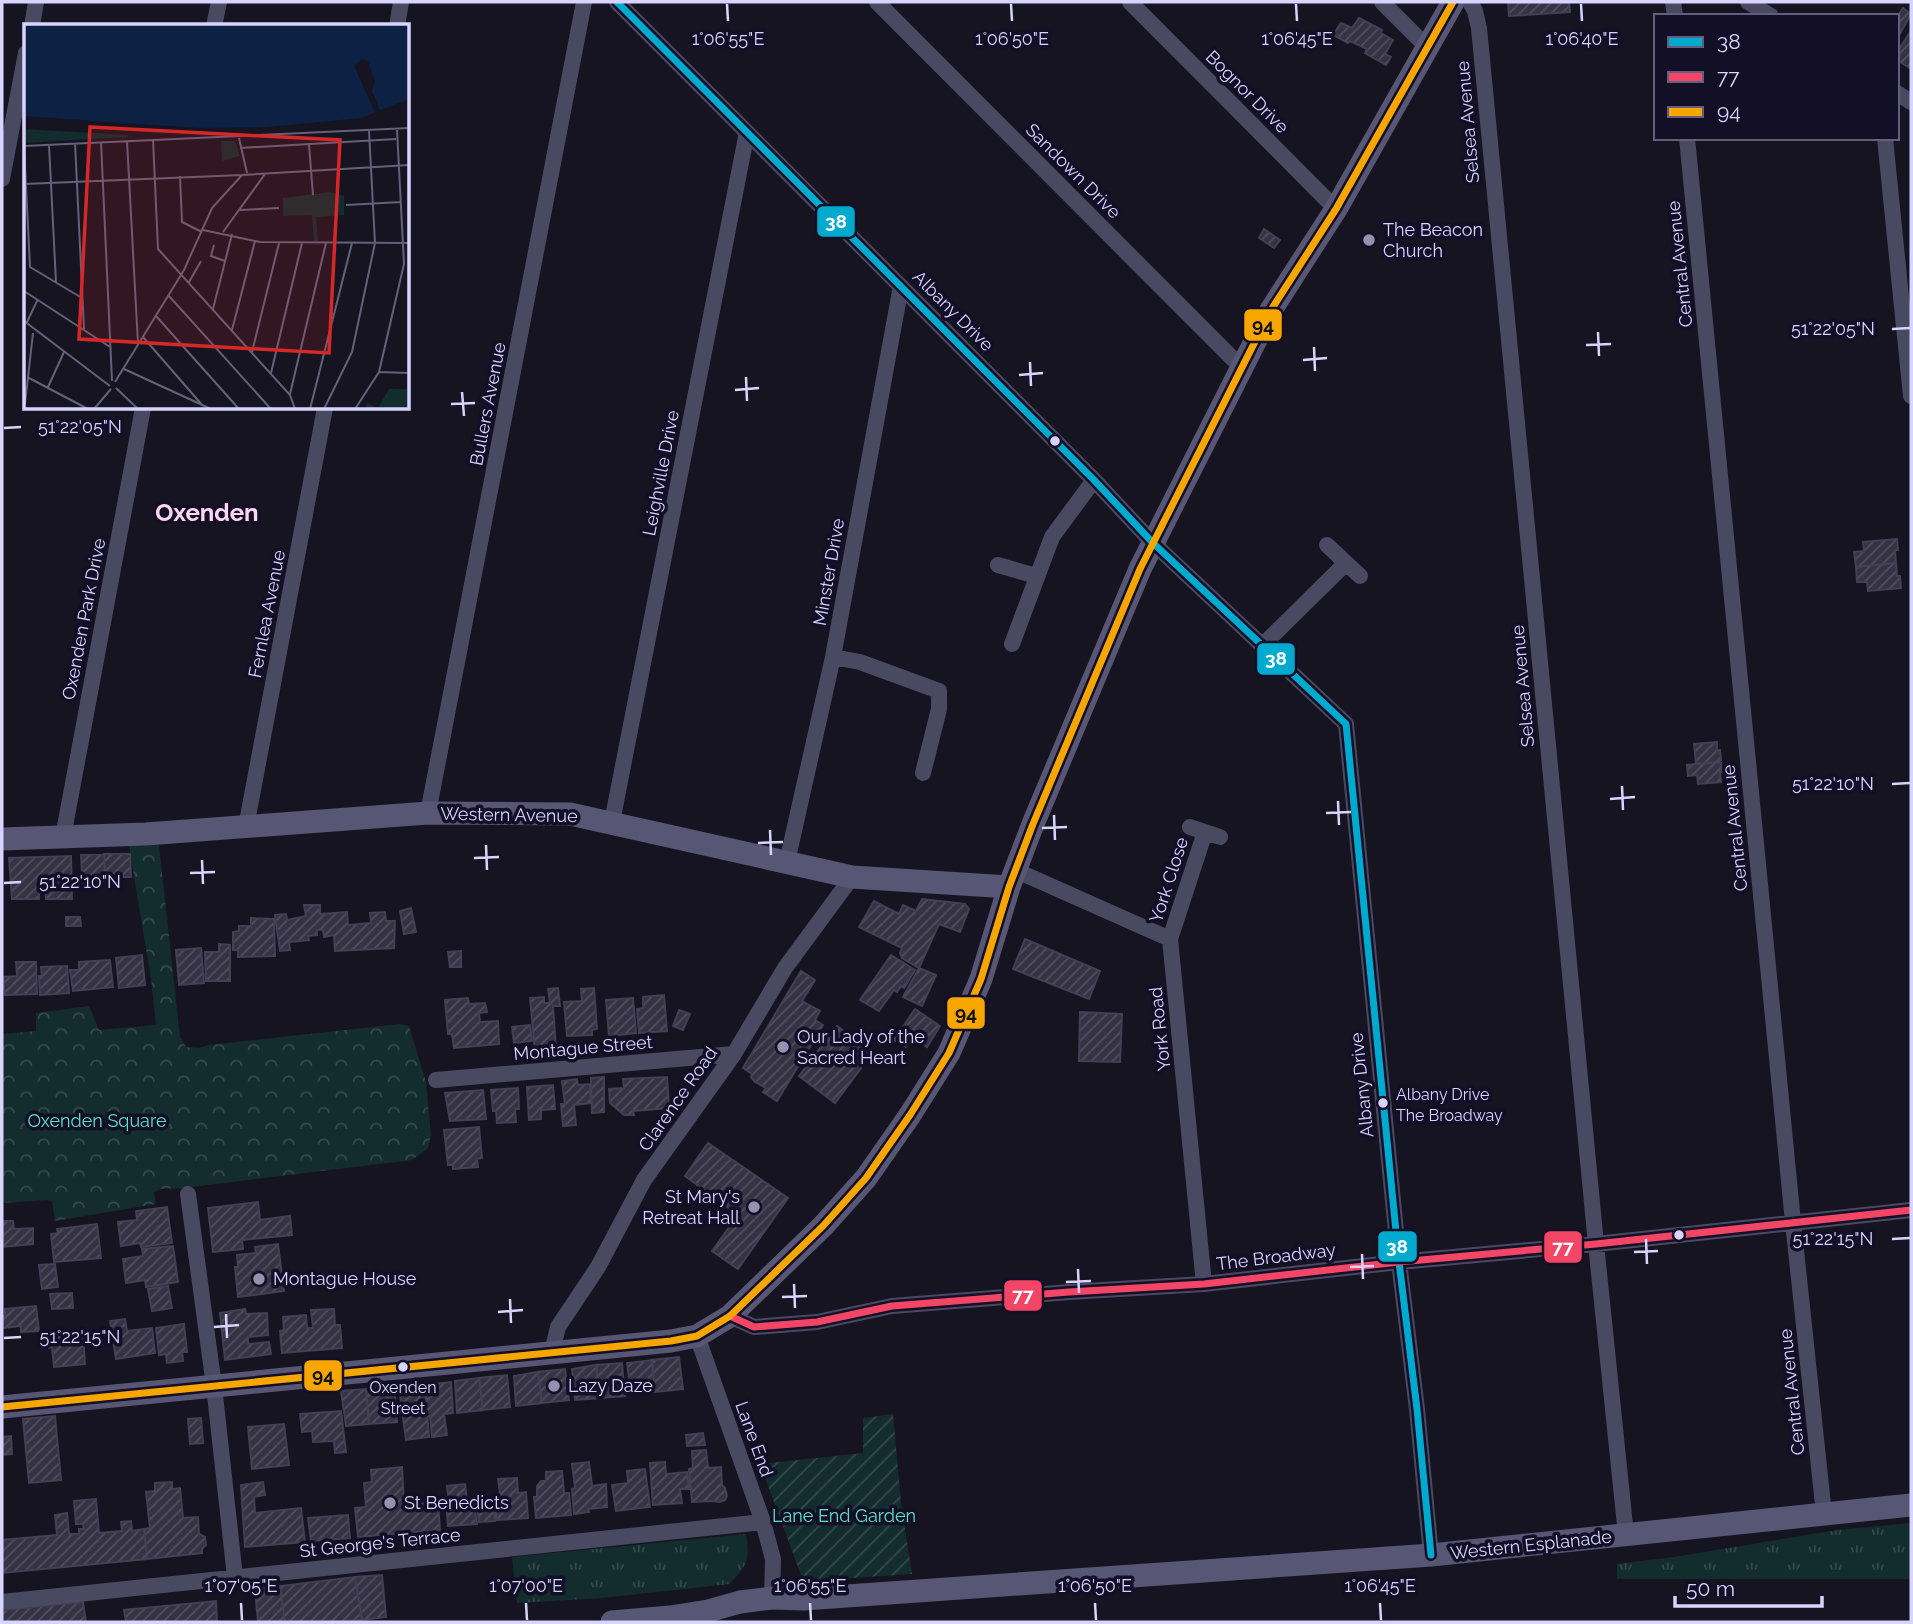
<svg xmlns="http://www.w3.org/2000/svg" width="1913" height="1624" viewBox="0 0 1913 1624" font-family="Raleway,sans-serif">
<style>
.grass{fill:url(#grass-tufts)}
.forest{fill:url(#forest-crowns)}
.garden{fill:url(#garden-furrows)}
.building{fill:url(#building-hatch);stroke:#433f54;stroke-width:2}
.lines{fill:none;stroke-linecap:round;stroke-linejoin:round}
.street{stroke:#4a4962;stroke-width:16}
.secondary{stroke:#575674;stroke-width:23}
.bus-1-casing{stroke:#130f26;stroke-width:12}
.bus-2-casing{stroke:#130f26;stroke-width:12}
.bus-3-casing{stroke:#130f26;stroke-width:12}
.bus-1{stroke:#00a9ce;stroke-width:7}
.bus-2{stroke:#f34667;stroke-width:7}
.bus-3{stroke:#f7a600;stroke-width:7}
.ticks{fill:none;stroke:#d9d4ff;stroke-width:2.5}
.poi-dot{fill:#9591b1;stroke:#130f26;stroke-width:2.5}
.bus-dot{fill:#d9d4ff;stroke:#130f26;stroke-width:2.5}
.labels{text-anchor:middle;stroke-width:7;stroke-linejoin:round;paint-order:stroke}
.bus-label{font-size:16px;fill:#d9d4ff;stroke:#130f26;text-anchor:start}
.street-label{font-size:18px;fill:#d9d4ff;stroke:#130f26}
.poi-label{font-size:18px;fill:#d9d4ff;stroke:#130f26;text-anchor:start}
.park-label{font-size:18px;fill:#5fe0c0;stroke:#130f26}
.district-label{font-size:24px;font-weight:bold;fill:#ffd6f0;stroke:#130f26}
.inset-road{fill:none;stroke:#64617a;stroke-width:2}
.view{fill:#d62828;fill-opacity:0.15;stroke:#d62828;stroke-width:3.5}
.inset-edge{fill:none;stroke:#d9d4ff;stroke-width:3.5}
.ticks-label{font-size:18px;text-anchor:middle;fill:#d9d4ff;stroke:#130f26;stroke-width:7;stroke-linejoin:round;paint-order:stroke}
.line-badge{stroke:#130f26;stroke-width:2.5}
.badge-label{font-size:19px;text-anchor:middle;font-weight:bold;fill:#fff}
.pale-badge-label{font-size:19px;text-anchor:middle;font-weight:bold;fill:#111}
</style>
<defs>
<pattern id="grass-tufts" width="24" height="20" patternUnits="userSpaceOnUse" patternTransform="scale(1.75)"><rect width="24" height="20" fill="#132c2d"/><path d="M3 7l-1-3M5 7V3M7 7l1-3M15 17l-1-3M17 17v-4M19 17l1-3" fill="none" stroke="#354a4c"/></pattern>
<pattern id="forest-crowns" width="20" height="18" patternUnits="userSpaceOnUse" patternTransform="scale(1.75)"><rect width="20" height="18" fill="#132c2d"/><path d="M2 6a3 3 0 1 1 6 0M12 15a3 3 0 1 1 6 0" fill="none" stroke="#354a4c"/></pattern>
<pattern id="garden-furrows" width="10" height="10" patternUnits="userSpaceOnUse" patternTransform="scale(1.75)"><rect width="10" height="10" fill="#132c2d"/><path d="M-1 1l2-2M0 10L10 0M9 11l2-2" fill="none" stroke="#354a4c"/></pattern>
<pattern id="building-hatch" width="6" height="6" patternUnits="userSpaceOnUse" patternTransform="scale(1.75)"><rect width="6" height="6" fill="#343243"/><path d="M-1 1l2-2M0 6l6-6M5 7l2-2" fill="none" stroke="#514f5f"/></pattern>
</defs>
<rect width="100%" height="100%" fill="#161421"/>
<path class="grass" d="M1911,1523V1579H1617V1564L1674,1557L1837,1530Z
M746,1534C750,1562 748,1563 730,1584L602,1598L517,1603L512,1557Z"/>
<path class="forest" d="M159,845L180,1037L186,1047L199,1048L208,1045L400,1024L409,1026L426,1082L431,1135L428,1148L412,1160L183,1188L161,1189L154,1192L156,1204L55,1221L52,1201L47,1200L2,1203V1034L36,1031V1013L89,1006L99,1030L156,1025L151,979L129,846Z"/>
<path class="garden" d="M893,1414L901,1502L912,1574L824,1580H808L801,1575L760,1464L863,1453V1418Z"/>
<path class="building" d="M1508,2H1569L1570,12L1509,16Z
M1903,8L1911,14L1897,39V17Z
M1359,18L1382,30L1381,33L1393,40L1385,54L1391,57L1386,65L1365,53L1367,49L1350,41L1348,43L1333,35L1341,23L1352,28Z
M1911,31V69L1897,60V52Z
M1264,229L1280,240L1274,248L1259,238Z
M1897,539L1898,550H1895L1896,563L1856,567L1854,552L1864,551L1863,542Z
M1896,563L1897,576H1900L1901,588L1868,591L1867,582H1857L1856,567Z
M1717,742V751L1720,750L1721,760H1719V762L1696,764L1694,744Z
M1719,762L1721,763L1722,772H1720L1721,782L1698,784L1697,775L1688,776L1687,765Z
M104,854L105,877L100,878L101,888L83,889L81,855Z
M104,854H130L131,877H105Z
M71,856L72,899H46L45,883H39V899H12L9,858Z
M922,899L965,904L969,909L960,932L939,924L919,968L902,958L900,953L902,948L859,927L874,901L899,914L903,905L916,911Z
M304,905H320V914L347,912L348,925L371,923L370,913L385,912L386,921H395L394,948L335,951L334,935L324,937L323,930H317V935L308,936L309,940L289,942L290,950L280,951L275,915L286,914L287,920L306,916Z
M411,908L416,932L404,934L400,911Z
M66,917H80L81,926H66Z
M251,918L274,919L275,956L238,957V950H233V932L239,931V926H251Z
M1025,939L1100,971L1089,999L1013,969Z
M219,944L230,945V981H206L205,952H219Z
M201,948L204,983L179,985L176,950Z
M461,951V967H450L448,952Z
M142,955L145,985L119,988L116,958Z
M891,955L915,970L904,988L901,986L897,992L894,990L879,1011L860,1000Z
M110,960L113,987L73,991L70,970H79V962Z
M16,962H36L37,994L5,995L3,977L17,976Z
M67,966L69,993L40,995L39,976H42L41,967Z
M919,968L936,975L922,1006L903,997Z
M801,971L815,980L802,1001L820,1011L815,1020L823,1025L777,1101L763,1092L766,1088L755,1082L751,1077L752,1074L743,1068Z
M558,988L560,1006H553L556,1050L535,1051L530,998L544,997V1003H550L548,989Z
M594,988L597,1029L592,1030V1035L567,1036L564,1002L582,1001L581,989Z
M664,995L667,1031L639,1033L637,1009L643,1008V997Z
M468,998L469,1004L485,1003L487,1012L479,1013L480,1022L498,1021L499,1044L454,1048L452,1034H448L445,1000Z
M633,998L636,1033L609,1036L606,1000Z
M915,1009L940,1026L927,1047L912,1037L906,1047L894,1040Z
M679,1010L690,1014L683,1030L673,1026Z
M1080,1012L1122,1014L1120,1062L1079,1061Z
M530,1025L532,1041L514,1043L512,1027Z
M837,1026L873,1052L835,1103L799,1076Z
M604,1077V1112L592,1113L591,1078Z
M667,1077L669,1108L633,1111L634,1115H624L610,1103L609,1089L624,1088L623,1079Z
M577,1079L578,1085L590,1084L591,1103L574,1105L576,1125L563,1126L561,1104H565L562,1081Z
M553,1085L555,1109L541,1110V1119L529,1120L527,1087Z
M518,1088L519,1109H515L516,1122L497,1123L496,1111H493L491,1090Z
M483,1090L486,1119L450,1121L445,1093Z
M479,1127L482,1158L477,1159L478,1167L453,1169V1165H448L444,1130Z
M708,1143L788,1198L738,1269L712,1251L738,1215L685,1176Z
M258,1202L260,1220L290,1216L292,1235L242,1240L243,1249L213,1252L208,1208Z
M167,1207L172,1243L141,1247L140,1243L121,1246L118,1222L137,1220L136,1211Z
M2,1221H13L14,1229L33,1228V1244L2,1247Z
M97,1224L101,1258L54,1262L51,1234L58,1233L57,1229Z
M278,1244L284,1291L238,1297L235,1267H238L237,1255L256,1253L255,1247Z
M173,1246L178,1282L146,1287L145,1280L126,1283L123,1259L143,1256L142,1249Z
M55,1264L58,1287L42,1289L39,1265Z
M168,1286L172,1308L152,1311L148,1289Z
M72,1293L73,1308L52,1309L50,1294Z
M36,1306L39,1331L21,1332V1326L3,1328L2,1316H5V1309Z
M245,1309L246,1314L267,1313L268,1335L248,1337V1344L269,1342L271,1354L225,1360L220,1313Z
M334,1309L335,1325H340L342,1348L282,1353L280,1331L284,1330L283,1317L306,1315L307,1328H313L311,1310Z
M125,1319L127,1331L152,1328L155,1353L116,1359L110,1321Z
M184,1324L187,1352H182L183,1361L167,1363L166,1354L159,1355L156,1328Z
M76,1332L83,1336L85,1364L54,1367L52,1347L49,1348L47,1335Z
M679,1357L683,1389L655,1392L652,1360Z
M652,1360L655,1392L631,1394L627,1363Z
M622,1363L625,1396L601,1398L596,1365Z
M596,1365L601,1398L575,1400L572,1369Z
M565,1369L569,1400L542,1403L538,1372Z
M538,1372L542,1403L516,1406L514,1376Z
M507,1375L510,1407L483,1410L479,1378Z
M479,1378L483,1410L457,1413L455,1381Z
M451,1382L453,1413L444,1414L447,1435L432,1437L430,1416H427L425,1385Z
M425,1385L429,1437L406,1440L399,1387Z
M394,1386L397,1422L369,1424L366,1389Z
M366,1389L369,1424L346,1426L341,1391Z
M341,1411L346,1452L335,1453L334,1441L313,1442L312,1431L302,1432L300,1414Z
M55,1416L61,1480L29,1483L23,1419Z
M201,1418L203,1443L190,1444L188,1419Z
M284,1424L289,1465L252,1469L248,1427Z
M703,1433L705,1445L687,1446L686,1435Z
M11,1436L12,1454L2,1455V1437Z
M706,1450L708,1468L721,1467L722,1485L725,1488L727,1496L725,1500L720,1502L712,1501L692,1502L689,1469L693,1468L692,1451Z
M589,1462L592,1486L606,1484L607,1507L588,1509L589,1512L574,1514L572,1489L575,1488L572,1464Z
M665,1462L666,1474L687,1472L689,1489H680L682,1503L653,1505L650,1463Z
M402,1467L404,1502L413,1501V1504L438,1502L440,1530L358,1537L355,1508L366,1507L364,1483L372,1482L371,1470Z
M645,1469L650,1507L616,1511L612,1485L628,1483L627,1471Z
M562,1471L564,1493H569L571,1515L536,1518L534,1497H537V1486L541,1481H546V1472Z
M517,1478L518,1493L526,1492L528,1518L497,1520L494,1495L500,1493L498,1479Z
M172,1482V1489L180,1488L183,1518L198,1517L199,1534L205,1537L206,1545L202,1549V1553L147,1559L144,1529L150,1528L146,1492L155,1491V1483Z
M263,1482L265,1495L254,1497L255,1513L301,1508L305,1542L245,1547L241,1485Z
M465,1484L467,1500L473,1499L477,1524L448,1526L446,1502H449L447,1486Z
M96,1499L99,1533L122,1531L121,1522L131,1521L132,1531L144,1529L147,1559L2,1573V1540L57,1535L55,1515L67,1513L69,1534H79V1529H84L83,1524H76L74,1501Z
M493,1499L495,1521L479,1522L476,1500Z
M348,1515L350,1538L311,1541L308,1518Z
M382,1575L386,1617L362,1620L355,1577Z
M355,1577L362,1620L342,1622H285L280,1586Z
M280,1586L285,1622H258L255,1589Z
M216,1601L217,1622H126L124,1610Z
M83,1602L86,1622H2V1610Z"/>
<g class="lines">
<path class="street" d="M617,2L1094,480L1153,543L1346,724L1399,1262L1417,1409L1431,1555
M877,2L1241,367
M1130,2L1336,209
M1382,2L1427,47
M1470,2L1475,11L1479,28L1596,1244L1626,1535
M1673,2L1675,16
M1748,2L1771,16
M32,26L36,2
M214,26L219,2
M397,26L401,2
M1897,93L1911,102
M1687,138L1793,1222L1824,1514
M1885,138L1911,396
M2,179L26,53
M1327,545L1360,576
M998,565L1036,576
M1012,644L1052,537L1094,480
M1263,645L1346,563
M833,657L860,662L939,691V709L923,773
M428,813L584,2
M612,822L747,132
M246,827L325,408
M1190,827L1220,837
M63,837L143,408
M787,862L833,657L901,286
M1015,870L1170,939L1204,1284
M1170,939L1205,832
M436,1080L734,1054
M188,1194L214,1386L235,1577
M730,1316L754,1327L817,1322L892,1306L1069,1292L1204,1284L1399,1262L1596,1244L1911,1210
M697,1336L763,1522L773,1559L772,1598
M552,1352L558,1327L598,1267L644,1180L734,1054L785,968L852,877
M2,1602L763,1522"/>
<path class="secondary" d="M2,839L146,834L428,813L570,814L852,877L1009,887
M2,1407L671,1341L697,1336L730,1316L823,1226L866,1178L910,1115L949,1053L981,979L1009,887L1033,824L1140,569L1271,310L1336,209L1453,2
M612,1622L670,1617L708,1611L740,1602L772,1598L804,1599L1431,1555L1911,1505"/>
<g class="bus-1-casing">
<path id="bus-1" d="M617,2L1094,480L1153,543L1346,724L1399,1262L1417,1409L1431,1555"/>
</g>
<g class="bus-2-casing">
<path id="bus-2" d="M730,1316L754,1327L817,1322L892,1306L1069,1292L1204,1284L1399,1262L1596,1244L1911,1210"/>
</g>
<g class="bus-3-casing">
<path id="bus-3" d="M2,1407L671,1341L697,1336L730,1316L823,1226L866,1178L910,1115L949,1053L981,979L1009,887L1033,824L1140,569L1271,310L1336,209L1453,2"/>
</g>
<use href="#bus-1" class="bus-1"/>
<use href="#bus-2" class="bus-2"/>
<use href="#bus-3" class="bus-3"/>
</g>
<path class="ticks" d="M727,4L728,21M1011,4L1012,21M1296,4L1297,21M1581,4L1582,21M1892,329L1910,328M1598,332L1599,356M1586,345L1611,344M1314,347L1315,371M1303,360L1327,358M1030,362L1031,386M1019,375L1043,373M746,377L747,401M735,390L759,388M462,392L464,416M451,404L475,403M4,428L21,427M1892,784L1910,783M1622,786L1623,810M1610,799L1635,797M1338,801L1339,825M1326,813L1351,812M1054,815L1055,840M1042,828L1067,827M770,830L771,855M758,843L783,842M486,845L487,870M474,858L499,857M202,860L203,884M190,873L215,872M4,883L21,882M1646,1239L1647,1264M1892,1239L1910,1238M1634,1252L1658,1251M1362,1254L1363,1279M1350,1267L1374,1266M1078,1269L1079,1293M1066,1282L1091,1281M794,1284L795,1308M782,1297L807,1296M510,1299L511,1323M498,1312L523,1310M226,1314L227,1338M214,1327L239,1325M4,1338L21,1337M241,1603L242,1620M526,1603L527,1620M810,1603L811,1620M1095,1603L1096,1620M1380,1603L1381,1620"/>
<g class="poi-dot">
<circle cx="1369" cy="240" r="7"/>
<circle cx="783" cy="1047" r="7"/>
<circle cx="754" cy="1207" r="7"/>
<circle cx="259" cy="1279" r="7"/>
<circle cx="554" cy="1386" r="7"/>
<circle cx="390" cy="1503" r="7"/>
</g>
<g class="bus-dot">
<circle cx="1055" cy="441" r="6"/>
<circle cx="1383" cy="1103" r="6"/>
<circle cx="1679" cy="1235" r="6"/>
<circle cx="403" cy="1367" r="6"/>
</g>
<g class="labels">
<g class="bus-label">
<text x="1396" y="1100">Albany Drive<tspan x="1396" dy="21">The Broadway</tspan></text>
<text x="403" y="1393" text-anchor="middle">Oxenden<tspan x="403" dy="21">Street</tspan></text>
</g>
<g class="street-label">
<text transform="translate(1247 92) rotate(45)" y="6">Bognor Drive</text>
<text transform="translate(1468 122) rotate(-95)" y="6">Selsea Avenue</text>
<text transform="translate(1073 171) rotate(45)" y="6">Sandown Drive</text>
<text transform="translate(1680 264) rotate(-96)" y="6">Central Avenue</text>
<text transform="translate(953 311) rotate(45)" y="6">Albany Drive</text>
<text transform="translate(488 404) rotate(-79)" y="6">Bullers Avenue</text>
<text transform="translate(661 473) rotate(-79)" y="6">Leighville Drive</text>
<text transform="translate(829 572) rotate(-80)" y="6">Minster Drive</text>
<text transform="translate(267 614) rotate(-79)" y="6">Fernlea Avenue</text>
<text transform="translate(84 619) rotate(-79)" y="6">Oxenden Park Drive</text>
<text transform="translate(1523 686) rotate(-95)" y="6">Selsea Avenue</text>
<text transform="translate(509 815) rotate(1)" y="6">Western Avenue</text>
<text transform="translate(1735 828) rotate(-96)" y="6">Central Avenue</text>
<text transform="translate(1169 880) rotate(-72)" y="6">York Close</text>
<text transform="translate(1160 1029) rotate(-96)" y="6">York Road</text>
<text transform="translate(583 1048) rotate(-5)" y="6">Montague Street</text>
<text transform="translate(1362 1085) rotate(-96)" y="6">Albany Drive</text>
<text transform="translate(678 1099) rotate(-55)" y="6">Clarence Road</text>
<text transform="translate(1276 1257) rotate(-7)" y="6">The Broadway</text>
<text transform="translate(1792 1392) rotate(-96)" y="6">Central Avenue</text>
<text transform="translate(754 1439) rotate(70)" y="6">Lane End</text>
<text transform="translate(380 1543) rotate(-6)" y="6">St George's Terrace</text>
<text transform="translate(1531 1545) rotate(-6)" y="6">Western Esplanade</text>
</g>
<g class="poi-label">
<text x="1383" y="236">The Beacon<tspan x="1383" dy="21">Church</tspan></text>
<text x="797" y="1043">Our Lady of the<tspan x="797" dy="21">Sacred Heart</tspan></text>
<text x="740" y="1203" text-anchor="end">St Mary's<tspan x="740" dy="21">Retreat Hall</tspan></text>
<text x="273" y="1285">Montague House</text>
<text x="568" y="1392">Lazy Daze</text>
<text x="404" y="1509">St Benedicts</text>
</g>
<g class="park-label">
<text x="97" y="1127">Oxenden Square</text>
<text x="844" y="1522">Lane End Garden</text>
</g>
<g class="district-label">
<text x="207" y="521">Oxenden</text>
</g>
</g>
<g transform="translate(24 24)">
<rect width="385" height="385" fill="#161421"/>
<path d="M0,105L104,111V113L0,119Z" fill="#132c2d"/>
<path d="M306,168L320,172V191L292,193L294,217H290L288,191L259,192V174Z" fill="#132c2d"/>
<path d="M197,117H211L216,132L198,137ZM365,365H385V385H342L343,379L354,384Z" fill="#132c2d"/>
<path d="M0,0H385V75L337,94L243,103L174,104L0,92Z" fill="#0d2144"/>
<path d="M338,35L344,37L351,58L348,67L357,89L352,91L330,42Z" fill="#161421"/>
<path class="inset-road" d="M215,114L223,149M129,115L134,225L266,371L271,385M103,117L114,320M77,118L88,357M51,119L60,305M25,121L32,258M285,121L289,171M0,122L385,104M0,122L6,243L58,274M216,124L372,115M156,152L158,198L178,208M0,160L218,151M322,181L377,178M216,186L255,184M179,206L236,218L385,219M199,208L241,150M190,221L187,232L201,237M165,258L177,237M0,267L86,323M145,272L247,385M189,285L208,210M132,292L215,385M0,297L86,362M3,298L14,275M208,306L231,217M119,313L179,382M228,328L255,219M100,345L187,385M355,348L385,349M247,349L278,219M5,354L64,385M91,358L160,246L188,184L218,151L385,141M24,363L40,328M92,364L114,385M266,370L302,219M1,380L9,309M70,385L87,365M286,385L328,219M300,385L328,328L351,219L345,107M331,385L355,348L380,240L373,106"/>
<path class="view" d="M66,103L316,116L305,329L55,315Z"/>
<rect width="385" height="385" class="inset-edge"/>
</g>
<g class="ticks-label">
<text x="728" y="45">1°06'55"E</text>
<text x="1012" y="45">1°06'50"E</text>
<text x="1297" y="45">1°06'45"E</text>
<text x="1582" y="45">1°06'40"E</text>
<text x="1833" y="335">51°22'05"N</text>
<text x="80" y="433">51°22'05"N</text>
<text x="1833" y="790">51°22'10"N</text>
<text x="80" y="888">51°22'10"N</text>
<text x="1833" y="1245">51°22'15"N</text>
<text x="80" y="1343">51°22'15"N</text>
<text x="241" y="1592">1°07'05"E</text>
<text x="526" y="1592">1°07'00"E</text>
<text x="810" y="1592">1°06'55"E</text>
<text x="1095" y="1592">1°06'50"E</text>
<text x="1380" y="1592">1°06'45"E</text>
</g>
<g class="line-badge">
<rect x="816" y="205" width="40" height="33" rx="7" fill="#00a9ce"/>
<rect x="1243" y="308" width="40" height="34" rx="7" fill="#f7a600"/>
<rect x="1256" y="642" width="40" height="34" rx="7" fill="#00a9ce"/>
<rect x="946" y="996" width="40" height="34" rx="7" fill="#f7a600"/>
<rect x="1377" y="1230" width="41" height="33" rx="7" fill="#00a9ce"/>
<rect x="1543" y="1230" width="40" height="34" rx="7" fill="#f34667"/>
<rect x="1003" y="1279" width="40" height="33" rx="7" fill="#f34667"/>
<rect x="303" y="1359" width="40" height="33" rx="7" fill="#f7a600"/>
</g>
<g class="badge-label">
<text x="836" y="228">38</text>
<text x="1276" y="665">38</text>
<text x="1397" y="1253">38</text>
<text x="1563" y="1254">77</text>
<text x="1023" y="1302">77</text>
</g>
<g class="pale-badge-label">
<text x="1263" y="332">94</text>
<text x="966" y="1020">94</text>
<text x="323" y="1382">94</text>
</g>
<rect width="1913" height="1624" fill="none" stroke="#d9d4ff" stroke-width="7"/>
<rect x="1654" y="14" width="245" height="126" fill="#130f26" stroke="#625e7d" stroke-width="2"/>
<rect x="1668" y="37" width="35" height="10" fill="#00a9ce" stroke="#625e7d" stroke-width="2"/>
<text x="1717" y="49" font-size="21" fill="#d9d4ff">38</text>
<rect x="1668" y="72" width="35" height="10" fill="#f34667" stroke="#625e7d" stroke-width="2"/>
<text x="1717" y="84" font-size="21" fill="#d9d4ff">77</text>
<rect x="1668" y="107" width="35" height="10" fill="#f7a600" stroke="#625e7d" stroke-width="2"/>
<text x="1717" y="119" font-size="21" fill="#d9d4ff">94</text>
<path d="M1675 1596v10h147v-10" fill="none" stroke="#d9d4ff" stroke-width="3.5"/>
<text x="1686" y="1596" font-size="21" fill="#d9d4ff" stroke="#130f26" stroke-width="5" paint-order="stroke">50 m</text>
</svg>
